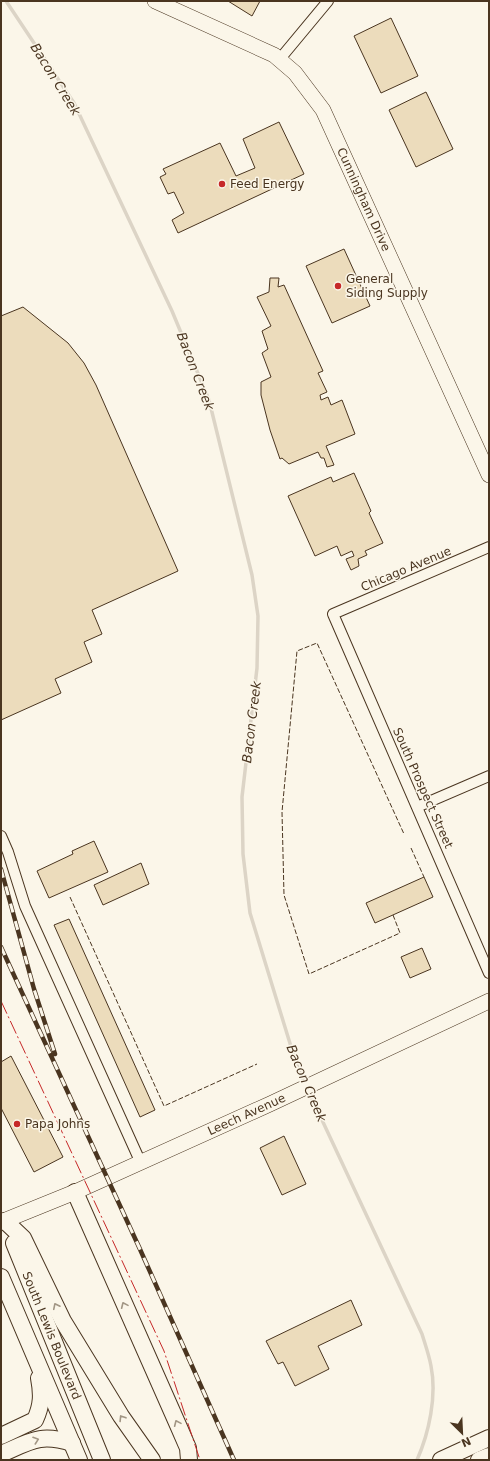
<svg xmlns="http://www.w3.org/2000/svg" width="490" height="1461" viewBox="0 0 490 1461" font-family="'DejaVu Sans',sans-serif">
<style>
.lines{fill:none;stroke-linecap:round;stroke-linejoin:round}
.stream{stroke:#dcd4c6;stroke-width:3.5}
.building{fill:#ecdcbc;stroke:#4a3520}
.street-casing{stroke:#4a3520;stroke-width:12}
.secondary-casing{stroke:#4a3520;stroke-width:16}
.primary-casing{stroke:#4a3520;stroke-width:18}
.street{stroke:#fbf6e9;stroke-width:10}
.secondary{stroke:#fbf6e9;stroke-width:15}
.primary{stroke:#fbf6e9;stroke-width:16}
.rail-casing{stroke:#4a3520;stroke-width:4.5}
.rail{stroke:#fbf6e9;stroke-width:3;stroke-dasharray:9;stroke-linecap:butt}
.fence{stroke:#4a3520;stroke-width:1;stroke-dasharray:5 2;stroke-linecap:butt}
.power{stroke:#c62828;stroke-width:1;stroke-dasharray:14 3 2 3;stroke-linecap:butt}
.oneway{stroke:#a29684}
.poi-dot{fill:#c62828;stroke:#fbf6e9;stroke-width:1.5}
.labels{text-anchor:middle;stroke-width:3;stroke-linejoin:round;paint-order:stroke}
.poi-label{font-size:12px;fill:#4a3520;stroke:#fbf6e9;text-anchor:start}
.street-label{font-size:12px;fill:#4a3520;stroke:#fbf6e9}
.water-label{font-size:13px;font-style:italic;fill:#4a3520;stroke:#fbf6e9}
</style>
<rect width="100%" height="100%" fill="#fbf6e9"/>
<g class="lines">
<path class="stream" d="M6,1L74,103L172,311L209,400L252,575L258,616L257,668L242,797L243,854L250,913L296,1063L305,1084
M308,1090L422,1334C425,1344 429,1355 431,1366C437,1396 429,1433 417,1460"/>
</g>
<path class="building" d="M228,1H260L252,16Z
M391,18L418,76L381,93L354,36Z
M426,92L453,149L416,167L389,110Z
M279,122L304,174L178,233L172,220L184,213L174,192L168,194L160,177L166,174L163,169L220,143L236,176L255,168L243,139Z
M344,249L370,306L332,323L306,266Z
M270,278H279L278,287L284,285L323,371L318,373L327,392L320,395L321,400L328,397L331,405L342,400L355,434L326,446L334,465L327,467L324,458H321L318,452L289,464L282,458L280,459L270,430L261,395V382L271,377L262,353L268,349L262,331L271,326L257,297L269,292Z
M23,307L68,343L84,363L96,385L178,571L92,610L102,634L84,642L92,662L55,679L61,693L1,720V316Z
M354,473L371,511L369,513L383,543L365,551L367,555L358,559L359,566L351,570L346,559L354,556L352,551L341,556L337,546L315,556L288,496L331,477L333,482Z
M94,841L108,872L49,898L37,871L73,854L72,851Z
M141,863L149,884L103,905L94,885Z
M424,877L433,897L375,923L366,903Z
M69,919L155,1110L140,1117L54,925Z
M422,948L431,969L410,978L401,957Z
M11,1056L63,1157L34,1172L1,1108V1062Z
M284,1136L306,1184L282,1195L260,1148Z
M351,1300L362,1325L318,1346L329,1369L295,1386L283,1362L278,1364L266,1341Z"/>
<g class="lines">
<g class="street-casing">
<path id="street" d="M279,60L328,1
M489,547L333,614L489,973
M417,807L489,776
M1,836L8,852L25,906L140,1161"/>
</g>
<g class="secondary-casing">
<g id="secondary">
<path id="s1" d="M155,1L274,55L295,73L323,110L489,475"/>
<path id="s2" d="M1,1222L75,1192L270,1104L489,1001"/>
</g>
</g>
<g class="primary-casing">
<g id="primary">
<path d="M75,1192L178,1425L188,1448L189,1460"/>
<path d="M5,1221L23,1238L63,1321L121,1416L152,1460"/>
<path id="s3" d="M14,1243L102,1460"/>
<path d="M1,1277L79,1460"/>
<path d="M1,1436L35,1420C42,1405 42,1394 39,1378"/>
<path d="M1,1454C31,1441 40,1433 72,1443"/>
<path d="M441,1460L489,1438"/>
<path d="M479,1460L489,1456"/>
</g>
</g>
<use href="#street" class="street"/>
<use href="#secondary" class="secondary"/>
<use href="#primary" class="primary"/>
<g class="rail-casing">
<path id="rail" d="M1,869L34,989L55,1054
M1,947L139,1247L234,1460"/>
</g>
<use href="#rail" class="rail"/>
<path class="fence" d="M411,848L424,877
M70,897L164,1106L257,1064
M393,915L400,933L309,974L284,895L282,812L297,651L317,643L404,834"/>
<path class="power" d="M1,1001L164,1351L200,1460"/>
</g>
<defs><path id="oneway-chevron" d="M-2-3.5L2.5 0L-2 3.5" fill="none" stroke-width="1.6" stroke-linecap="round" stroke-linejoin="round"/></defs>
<g class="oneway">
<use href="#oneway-chevron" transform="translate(124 1305) rotate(-114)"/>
<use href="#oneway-chevron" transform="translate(56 1306) rotate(-116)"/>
<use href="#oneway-chevron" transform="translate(122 1418) rotate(-122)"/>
<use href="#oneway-chevron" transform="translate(177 1423) rotate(-114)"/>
<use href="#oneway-chevron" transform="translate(36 1440) rotate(-19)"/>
</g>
<g class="poi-dot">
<circle cx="222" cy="184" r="4"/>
<circle cx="338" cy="286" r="4"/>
<circle cx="17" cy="1124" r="4"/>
</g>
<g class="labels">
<g class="poi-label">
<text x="230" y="188">Feed Energy</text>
<text x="346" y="283">General<tspan x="346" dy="14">Siding Supply</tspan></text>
<text x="25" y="1128">Papa Johns</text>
</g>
<g class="street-label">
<text dy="4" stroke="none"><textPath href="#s1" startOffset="303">Cunningham Drive</textPath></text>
<text transform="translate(406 569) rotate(-23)" y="4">Chicago Avenue</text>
<text transform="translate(423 788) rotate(66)" y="4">South Prospect Street</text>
<text dy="4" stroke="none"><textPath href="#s2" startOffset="268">Leech Avenue</textPath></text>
<text dy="4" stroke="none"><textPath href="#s3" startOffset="100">South Lewis Boulevard</textPath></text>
</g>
<g class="water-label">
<text transform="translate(56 79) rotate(58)" y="5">Bacon Creek</text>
<text transform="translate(196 371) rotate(69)" y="5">Bacon Creek</text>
<text transform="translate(251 722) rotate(-83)" y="5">Bacon Creek</text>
<text transform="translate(307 1083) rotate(67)" y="5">Bacon Creek</text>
</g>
</g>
<rect width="490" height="1461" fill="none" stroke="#4a3520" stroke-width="4"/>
<g transform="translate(462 1433) rotate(156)" stroke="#fbf6e9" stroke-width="3" paint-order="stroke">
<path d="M0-3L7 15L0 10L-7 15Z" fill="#4a3520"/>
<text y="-6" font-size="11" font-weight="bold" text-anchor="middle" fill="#4a3520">N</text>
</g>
</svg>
